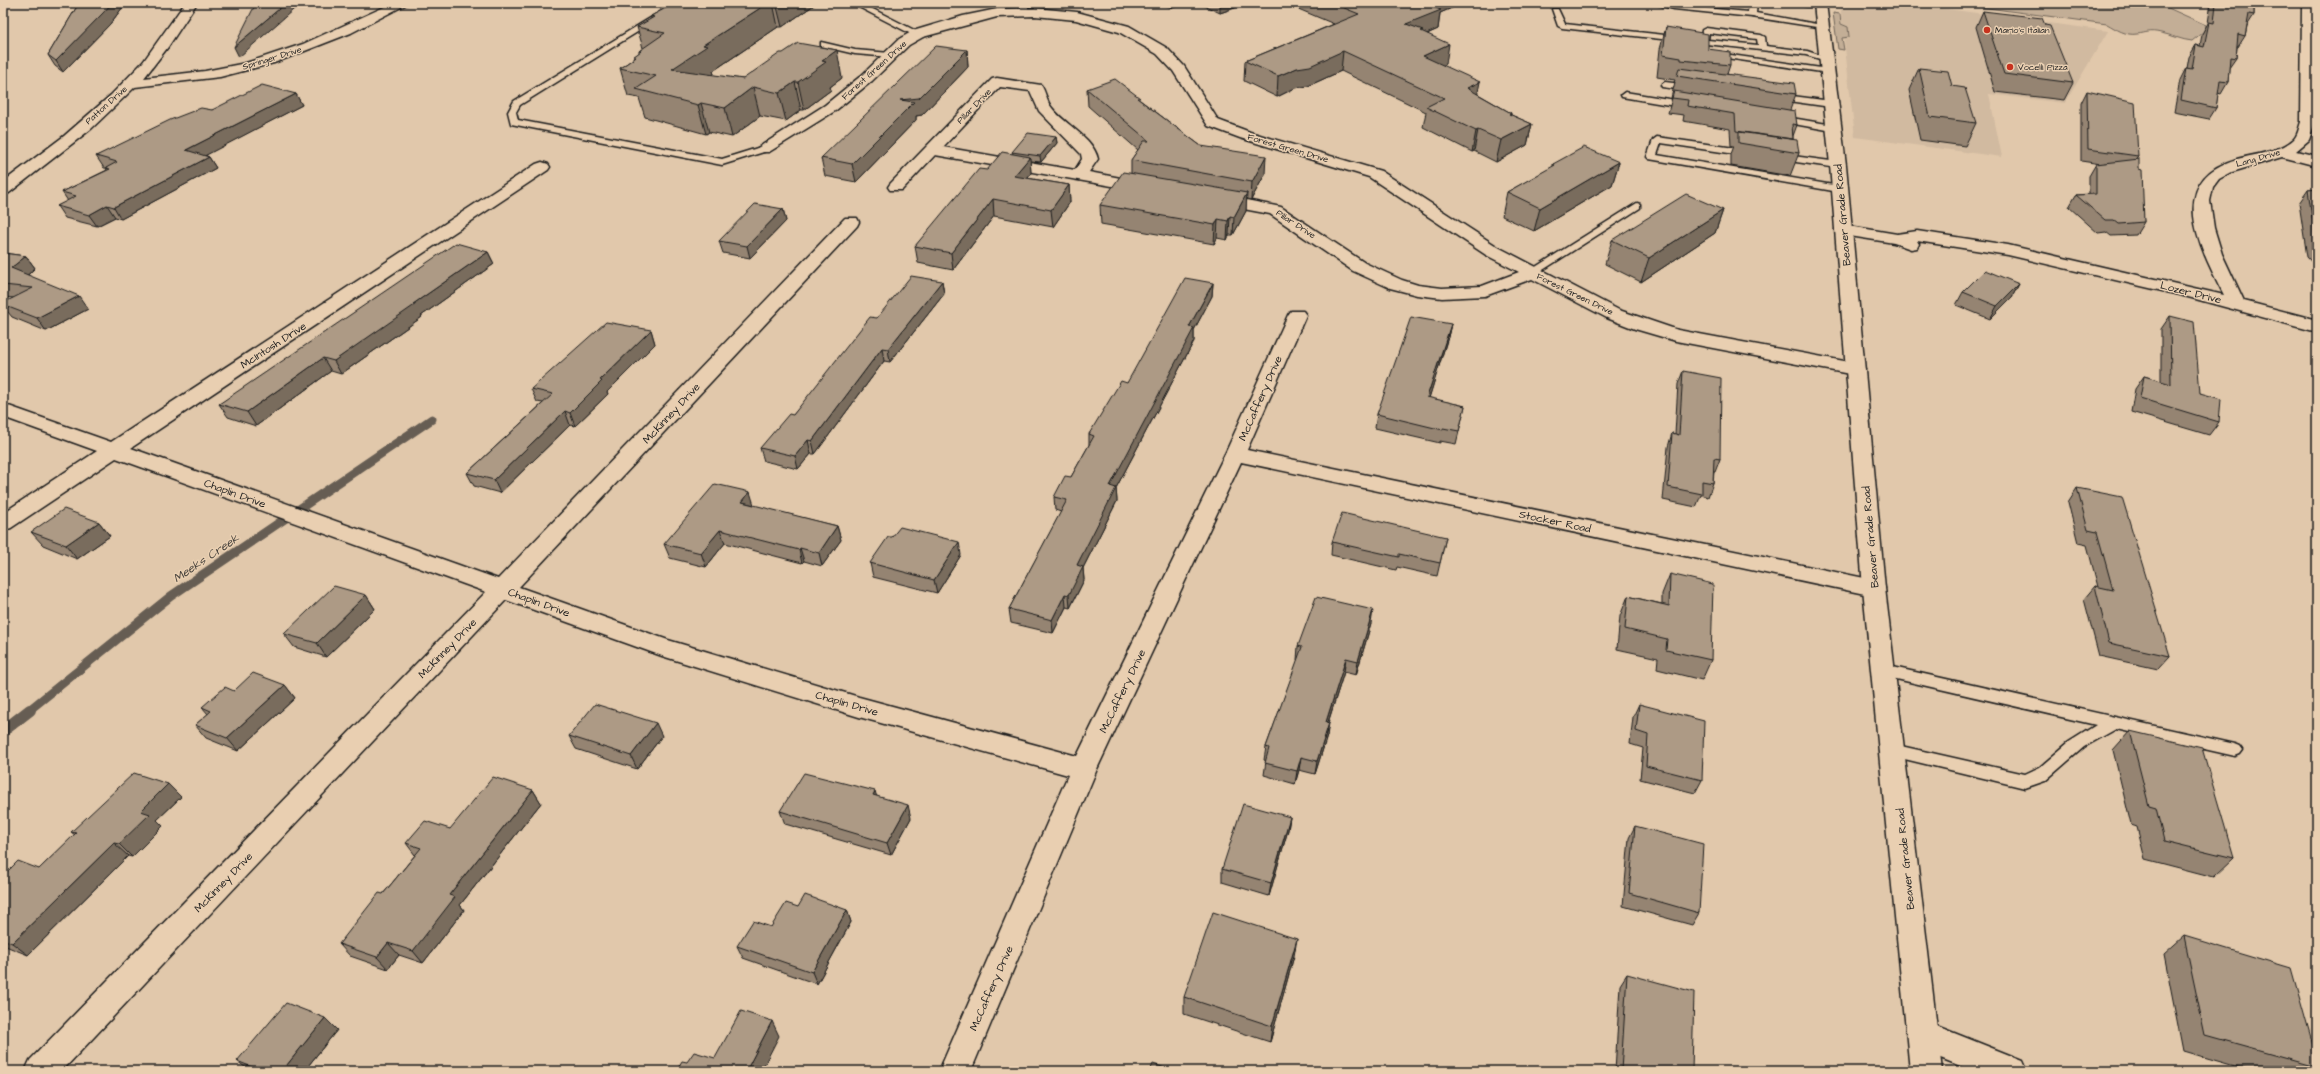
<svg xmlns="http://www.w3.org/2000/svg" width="2320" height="1074" viewBox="0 0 2320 1074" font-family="'Architects Daughter',sans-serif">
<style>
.built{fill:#d1baa0}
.green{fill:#c3ae96;stroke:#706559}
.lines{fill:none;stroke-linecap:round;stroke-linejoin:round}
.stream-far1{stroke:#665d52;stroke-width:9}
.stream{stroke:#665d52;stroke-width:12}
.service-casing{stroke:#1c1c1c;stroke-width:3}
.minor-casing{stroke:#1c1c1c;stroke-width:3}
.secondary-casing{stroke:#1c1c1c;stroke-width:3}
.service{fill:#e9cfb1;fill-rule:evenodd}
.minor{fill:#e9cfb1;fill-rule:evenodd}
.secondary{fill:#e9cfb1;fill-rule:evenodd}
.wall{fill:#958472;stroke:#1c1c1c}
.shaded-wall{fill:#796c5d;stroke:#1c1c1c}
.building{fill:#ad9a85;stroke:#1c1c1c}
.poi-dot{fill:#c8321e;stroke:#e9cfb1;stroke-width:1.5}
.labels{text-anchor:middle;stroke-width:3;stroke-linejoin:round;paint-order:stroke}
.far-poi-label{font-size:9px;fill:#1c1c1c;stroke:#e9cfb1;text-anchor:start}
.far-street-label{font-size:9px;fill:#1c1c1c;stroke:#e9cfb1}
.street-label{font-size:11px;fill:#1c1c1c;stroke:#e9cfb1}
.water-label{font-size:12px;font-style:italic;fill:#47423c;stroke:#e9cfb1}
</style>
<rect width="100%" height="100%" fill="#e1c8ab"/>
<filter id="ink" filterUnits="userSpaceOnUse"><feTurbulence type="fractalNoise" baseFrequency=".025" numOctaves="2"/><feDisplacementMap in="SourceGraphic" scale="8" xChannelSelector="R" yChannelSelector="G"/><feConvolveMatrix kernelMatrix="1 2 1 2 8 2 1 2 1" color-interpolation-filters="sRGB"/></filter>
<g filter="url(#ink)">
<path class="built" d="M1840,3H1903L2108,31L2065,103L1989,94L2002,157L1855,137Z"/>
<path class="green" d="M1950,3H2157L2206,25L2203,32L2192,41C2181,40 2172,35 2161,33C2149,30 2147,33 2137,34C2126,36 2116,29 2107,24Z
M1833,13L1840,14L1841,24L1848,27L1849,37L1842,38L1844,50L1838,49Z"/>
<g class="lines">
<path class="stream-far1" d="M28,711L171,596L432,419"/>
<path class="stream" d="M3,731L30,710"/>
<g class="service-casing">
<path id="service" d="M675,3H684L520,105L516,112L518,120L722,159L764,146L767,147V151L722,165L511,124L508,112L514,101Z
M851,3H861L922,34L915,36Z
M1020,3H1028V14H1022Z
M1652,3L1748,12L1749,3H1757L1756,13L1827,26L1823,28L1752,17L1674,9Z
M1798,3H1824L1825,4C1819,8 1803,7 1798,3Z
M1552,9H1558L1565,24L1701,39L1702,30L1706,28L1761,35L1765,37L1766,46L1807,51L1831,59L1827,61L1806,55L1562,28L1558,26ZM1709,33L1757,39L1758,45L1708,40Z
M821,42L855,50L890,53L894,55L890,57L855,54L821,46Z
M1710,52L1828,69L1832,71L1828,73L1713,56H1710Z
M1665,82L1690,85L1694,88L1690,91L1662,87L1661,85Z
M1625,92L1687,102L1691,105L1687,108L1622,97L1621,95Z
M1777,94L1831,101L1835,104L1831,107L1774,99L1773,97Z
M1780,116L1833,125L1837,128L1833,131L1777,121V117Z
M1657,137L1749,150L1754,153L1749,156L1661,143L1657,155L1839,186L1844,189L1839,192L1649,159L1647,157L1653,140Z
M1778,154L1838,162L1843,165L1838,168L1775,159L1773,157Z
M1637,203L1640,204V208L1535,275L1531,276L1526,273Z
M1884,665L2235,744L2240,746L2243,750L2240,754L2235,756L2116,729L2084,747L2045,781L2025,788L1892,756L1887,754L1884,750L1887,746L1892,744L2025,774L2040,767L2069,742L2096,725L1879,675L1877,671L1879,667Z"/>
</g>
<g class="minor-casing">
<path id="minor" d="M185,3H197L168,47L144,78L205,71L246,63L303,44L393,3H409L351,33L274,63L220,77L135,87L91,129L9,193L3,195V182L64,136L111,95L143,62Z
M2302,3H2314L2315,122L2309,140L2296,151L2317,156V166L2282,157L2232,172L2219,179L2213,187L2210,201L2214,228L2222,254L2244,301L2317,320V332L2188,297L2008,255L1917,241L1919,244L1917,248L1911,249L1894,243L1837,234L1835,230L1837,226L1843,225L1897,234L1917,231L2008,245L2224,295C2200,248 2164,180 2237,159C2255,154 2280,152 2294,139C2298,135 2299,127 2301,122Z
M1035,8L1077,12L1129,26L1167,48L1184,66L1218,120L1250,132L1381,171L1498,247L1619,310L1678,330L1855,363L1862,365L1865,369L1862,373L1855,375L1676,341L1635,329L1607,318L1532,279L1485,296L1442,298L1417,295L1390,288L1353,271L1270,214L1217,204L1211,202L1209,199L1211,196L1217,194L1281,207L1365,263L1402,280L1418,285L1442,288L1482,286L1519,272L1486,255L1369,177L1240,138L1208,126L1173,71L1157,54L1119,32L1076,20L1035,16L997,17L923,37L909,45L872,81L835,111L769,152H759L756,149L825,105L862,75L899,39L913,31L963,16L997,9Z
M997,78L1041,85C1046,92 1046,101 1052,108C1065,125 1093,137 1098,159L1089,172L1152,184L1154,187L1152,190L1146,192L935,155L902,190H890L888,187L890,184L992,79ZM1000,87L1030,91L1039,111L1081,154L1082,159L1075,170L943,147Z
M542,162L548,164L550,167L548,170L131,448L498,579L845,218H857L859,222L857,226L519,587L668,640L859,697L1077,756L1225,454L1288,315L1291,311H1303L1306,315L1247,450L1874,580L1882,582L1885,588L1882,594L1874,596L1241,462L1097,769L971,1071H939L1068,775L859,717L662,656L506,600L62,1071H25L30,1060L486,592L116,458L11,528L3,531V513L97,451L3,417V404L111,442L536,164Z
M1924,1021L2022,1060L2027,1071H1973L1913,1047L1909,1036L1913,1025Z"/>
</g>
<g class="secondary-casing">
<path id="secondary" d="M1814,3H1826L1846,165L1885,588L1942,1071H1910L1863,588L1830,165Z"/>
</g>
<use href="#service" class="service"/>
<use href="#minor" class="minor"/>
<use href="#secondary" class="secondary"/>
</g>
<path class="wall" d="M79,3H126L110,24L63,72L55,66L48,55Z
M302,3H330L321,7Z
M675,3H817L782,27H778L713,71L714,74L712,75L743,79L842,78L830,87L831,90L804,110H801L786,121L760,116L732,137L709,132L706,134L645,117L639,98L628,96L620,68L633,59V57L639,53V51L643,48L637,27L651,19V16Z
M1160,3H1185L1172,8Z
M1199,3H1249L1220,13Z
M1281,3H1461V4L1440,13L1438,29L1427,34L1446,64L1443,65L1478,94L1511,113V115L1532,124L1527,145L1496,162L1474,151L1472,152L1423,127L1426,112L1341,71L1308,86L1295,88L1277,97L1244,81L1245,61L1334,24L1296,8Z
M2211,3H2254V15L2247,26L2245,36L2238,47H2237L2236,58L2229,68L2228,82L2221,94L2218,93L2216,108L2209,119L2174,112L2180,80L2186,68H2187L2189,57L2196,45L2200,46L2202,34L2208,23Z
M1983,11L2073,83L2064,100L1995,92L1976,27Z
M1666,27L1708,49L1730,65L1727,74L1796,94L1790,110L1797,125L1793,136V139L1799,153L1790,176L1731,166V154L1734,146H1731L1730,129L1683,121L1684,115L1668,113L1672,98H1671L1675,82H1674L1675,80L1657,77L1660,49Z
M967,50L968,67L922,115L916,116V120L856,182L825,176L821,158Z
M1919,68L1976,123L1965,146L1920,140L1909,90Z
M1087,89L1140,100L1201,146L1265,174L1251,200L1246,199V211L1233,235H1229L1227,240L1217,238L1214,244L1101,224L1100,205L1131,173V160L1138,150L1088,106Z
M2087,91L2138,156L2136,160L2144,222L2136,235L2111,236L2106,232L2098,233L2069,207L2076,195L2089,194V176L2096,164H2101L2081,161V103Z
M296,94L302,105L205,155L209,157L216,168L121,219L115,217L97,226L65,218L57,206L68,201L62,192L107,170L106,168H104L96,156L212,110Z
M1056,137L1057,143L1041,162L1030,161L1031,173L1027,178L1069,185L1070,202L1053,227L994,216L953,270L918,263L915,246L987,170L1013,154L1012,152Z
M1619,162L1612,185L1534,231L1502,216L1507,192L1553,167V164Z
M2317,189V268L2307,257L2299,203L2308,190Z
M783,209L786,221L750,258L723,253L719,241Z
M1723,210L1715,233L1641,282L1605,264L1612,240Z
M488,252L494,264L421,316L422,317L341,374L331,371L256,426L228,417L219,404Z
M3,253L26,256L35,268L28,275L88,309L46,331L12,317L3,306V303L14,298L3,297Z
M942,281L944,294L890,362L884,361L815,454H811L798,469L764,461L760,448L793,415L877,318Z
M1213,283L1212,296L1194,330V341L1116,488L1117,501L1083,568L1084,580L1070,608L1066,607L1053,633L1011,623L1009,609L1061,512L1055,510L1054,497L1071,477L1089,445V434L1127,383Z
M2019,284L2012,297L1990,319L1956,305L1963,292Z
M2170,316L2200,393L2219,422L2209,435L2131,412L2135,389L2144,376L2161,381V329Z
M1451,324L1448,337L1429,398L1465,406L1456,444L1440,441V443L1375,428L1377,414Z
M651,330L655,344L607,392L608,394L575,426L570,425L500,493L474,486L467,473L543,403L537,402L531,389Z
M1683,371L1720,459L1715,472H1714L1713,483L1708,497L1701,495L1696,507L1663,500L1668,447L1672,433L1675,434L1678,384Z
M2077,488L2170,656L2158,669L2099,656L2084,599L2095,586L2098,587L2087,545L2078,543L2068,502Z
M754,506L837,526L841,540L822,566L804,561L802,563L725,543L706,567L670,558L664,544Z
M99,522L110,536L77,559L43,545L31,532Z
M1446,537L1437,576L1397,567L1396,570L1331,555L1332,542Z
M961,555L937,593L873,577L870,563Z
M1670,574L1711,660L1702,680L1657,669L1658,658L1617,649L1620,616L1628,596L1662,604V594Z
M366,595L375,609L326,657L294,647L284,634Z
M1371,624L1356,675L1344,672L1328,723L1327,736L1315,774L1299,770L1295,784L1264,775L1266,761L1264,760L1266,747L1298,660H1297L1298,646Z
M285,685L295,698L238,751L206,738L195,725L208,714L202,707L234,691Z
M1639,704L1702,780L1695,793L1640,779L1643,748L1630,744L1633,717Z
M2130,731L2234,858L2214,877L2145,859L2137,827L2131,825L2113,750Z
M569,736H662L637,769L576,749Z
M168,784L181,797L157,820L163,826L132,857L128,856L28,955L3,945V876L39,869L75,835L71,832Z
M533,790L541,803L460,905L464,910L423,963L399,955L388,969L350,956L339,944L383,894L415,855L406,843L450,829Z
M877,796L911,818L891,855L785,824L780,811Z
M1290,817L1288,830L1269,896L1222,882V869Z
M1635,826L1699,913L1692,925L1623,906L1629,838Z
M798,907L847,910L851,922L817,984L743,958L737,946L771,927Z
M2184,936L2317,1060V1068L2312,1071H2252L2183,1051L2164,954Z
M1294,956L1270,1042L1184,1014V997Z
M1627,974L1692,1071H1615L1620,985Z
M325,1018L337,1030L304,1071H250L237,1061Z"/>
<path class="shaded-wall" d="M112,3H126L110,24L63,72L56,61Z
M286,3H301L239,57L234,47Z
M319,3H330L321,7Z
M768,3H773L778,27L713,71L714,74L680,97L672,69L703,45Z
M776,3H817L782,27Z
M1172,3H1185L1172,8Z
M1220,3H1249L1220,13Z
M1422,3H1461V4L1440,13L1438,29L1422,36L1406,24Z
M1449,44L1446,64L1420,76L1423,56Z
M837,50L842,78L830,87L831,90L804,110L798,82L822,61Z
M967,50L968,67L922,115L916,116V120L856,182L852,164L900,100Z
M1343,51L1341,71L1308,86L1295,88L1277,97L1278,76L1297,68Z
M795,82L801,110L786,121L779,93Z
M1480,82L1476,102L1467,88Z
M753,87L760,116L732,137L725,108Z
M296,94L302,105L193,162L186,150Z
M701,103L709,132L706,134L698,105Z
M1532,124L1527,145L1496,162L1501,140Z
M1478,130L1474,151L1472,152L1476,131Z
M1056,137L1057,143L1041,162L1040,156Z
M1266,156L1265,174L1251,200L1252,182Z
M209,157L216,168L121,219L114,207Z
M1030,157L1031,173L1015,193L1014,176Z
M1619,162L1612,185L1534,231L1540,208Z
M1069,185L1070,202L1053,227L1051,210Z
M1247,193L1246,211L1233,235L1234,217Z
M993,199L994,216L953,270L951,253Z
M107,205L115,217L97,226L89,215Z
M783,209L786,221L750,258L747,246Z
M1723,210L1715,233L1641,282L1649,258Z
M1230,216L1229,235L1227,240L1228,221Z
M1218,219L1217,238L1214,244L1215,225Z
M488,252L494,264L421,316L422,317L341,374L334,361L413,304Z
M26,256L35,268L21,281L11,268Z
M942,281L944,294L890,362L888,349Z
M1213,283L1212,296L1194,330V341L1116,488L1117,501L1083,568L1084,580L1070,608L1069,595L1077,565L1110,486L1189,327Z
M2019,284L2012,297L1990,319L1997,306Z
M79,296L88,309L46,331L37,318Z
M1451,324L1448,337L1425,411L1427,397Z
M651,330L655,344L607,392L608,394L575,426L570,413L600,380Z
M882,348L884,361L815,454L812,441Z
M323,358L331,371L256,426L247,412Z
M565,411L570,425L500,493L494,480Z
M808,440L811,454L798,469L795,456Z
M750,492L754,505L742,502Z
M99,522L110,536L77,559L66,545Z
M837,526L841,540L822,566L819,553Z
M720,530L725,543L706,567L701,553Z
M959,542L961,555L937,593L934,580Z
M800,548L804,561L802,563L799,550Z
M3,591L8,596L3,600Z
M1065,594L1066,607L1053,633L1052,620Z
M366,595L375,609L326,657L317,643Z
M1373,610L1371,624L1356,675L1358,661Z
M1346,658L1344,672L1324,735L1326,722Z
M285,685L295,698L238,751L227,738Z
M656,723L662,736L637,769L631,756Z
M1329,723L1327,736L1315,774L1317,761Z
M1301,757L1299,770L1295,784L1297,771Z
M168,784L181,797L157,820L163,826L132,857L119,844L141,811Z
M533,790L541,803L460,905L464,910L423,963L413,951L449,895Z
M875,791L879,804L873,795Z
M908,805L911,818L891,855L887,843Z
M1290,817L1288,830L1269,896L1271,883Z
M114,843L128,856L28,955L12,943Z
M847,910L851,922L817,984L812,972Z
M1297,939L1294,956L1270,1042L1272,1026Z
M388,943L399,955L388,969L377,957Z
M325,1018L337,1030L304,1071H282Z
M772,1021L779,1036L761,1071H746Z"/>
<path class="building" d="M79,3H112L103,13L56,61L48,55Z
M256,3H286L234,47Z
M675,3H768L703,45L707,46L672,69L743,79L780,53H783L798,43L837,50L822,61L826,62L798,82H795L779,93L753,87L725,108L701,103L698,105L636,89L656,76L620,68L636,57H633L641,51H639L665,33L637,27L654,17L651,16Z
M1332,3H1423L1441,10L1406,24L1423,30L1421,31L1449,44L1423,56L1480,82L1467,88L1511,113L1509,114L1532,124L1501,140L1478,130L1476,131L1426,107L1444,98L1343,51L1310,66L1297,68L1278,76L1245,61L1359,14Z
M2216,3H2254V15L2249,14L2245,36L2238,34L2236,58L2230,57L2228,82L2220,81L2216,108L2181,100L2186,68L2192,69L2196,45L2204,47L2209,22L2214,23Z
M1983,11L2042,18L2045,25L2050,26L2073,83L2004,74Z
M1666,27L1708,34V49L1730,52V65L1681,60V58L1663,55Z
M936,46L967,50L919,98L900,100L914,102L852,164L821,158Z
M1679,68L1794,83L1796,94L1677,76Z
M1919,68L1948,71L1952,86L1965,88L1976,123L1930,117Z
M1115,79L1140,98H1137L1201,146L1266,156L1252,182L1131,160L1144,141H1149L1087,89Z
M262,85L296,94L186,150L209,157L114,207L107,205L89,215L57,206L76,196L62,192L110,169L106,168L117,162L96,156L170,120L201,108L212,110Z
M1674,91L1795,111L1797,125L1792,124L1793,139L1736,131L1735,114L1687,106L1688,100L1672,98Z
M2087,91L2135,102L2138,156L2088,149Z
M1739,132L1797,140L1799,153L1739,143Z
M1028,133L1056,137L1040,156L1012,152Z
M1584,147L1619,162L1540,208L1507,192L1555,165L1553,164Z
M1002,152L1030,157L1014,176L1069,185L1051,210L993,199L951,253L915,246L979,169L987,170Z
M2139,159V169L2142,170L2144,222L2119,224L2114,220H2105L2076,195L2096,194V164Z
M1123,172L1247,193L1234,217L1230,216L1228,221L1218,219L1215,225L1100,205Z
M2317,189V245L2316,244L2308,190Z
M1686,194L1723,210L1649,258L1612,240Z
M755,204L783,209L747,246L719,241Z
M456,243L488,252L413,304H416L334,361L323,358L247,412L219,404Z
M3,253L26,256L11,268L79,296L37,318L3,305V303L33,288L3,285Z
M1985,270L2019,284L1997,306L1963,292Z
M911,276L942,281L888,349L882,348L812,441L808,440L795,456L760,448L789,414L793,415L870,317L877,318Z
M1185,278L1213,283L1189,327L1194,328L1110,486L1116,488L1077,565L1083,567L1069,595L1065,594L1052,620L1009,609L1067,500L1054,497L1065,476L1071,477L1094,436L1089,434L1121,381L1127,383Z
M2170,316L2194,322L2200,393L2221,399L2219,422L2140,398L2144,376L2171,384Z
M1411,317L1451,324L1427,397L1465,406L1459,431L1443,428V430L1377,414Z
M606,322L651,330L600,380L602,381L570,413L565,411L494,480L467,473L553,394L531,389Z
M1683,371L1721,378L1720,459L1714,458L1713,483L1702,481V494L1668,487L1672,433L1679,435Z
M715,484L750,492L742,502L837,526L819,553L800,548L799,550L720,530L701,553L664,544Z
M2077,488L2122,497L2170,656L2109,643L2095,586L2113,590L2097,532L2088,530Z
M64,509L99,522L66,545L31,532Z
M1342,513L1446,537L1440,563L1399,554V557L1332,542Z
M900,527L959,542L934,580L870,563L888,537H892Z
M1670,574L1713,584L1711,660L1666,650L1667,639L1625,629L1628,596L1669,606Z
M334,586L366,595L317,643L284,634Z
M1316,597L1373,610L1358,661L1346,658L1326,722L1329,723L1317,761L1301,757L1297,771L1265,763L1269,748L1266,747L1302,647L1298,646Z
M253,673L285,685L227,738L195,725L211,711L202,707L225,687L234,691Z
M595,704L656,723L631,756L569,736Z
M1639,704L1704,721L1702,780L1646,766L1648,735L1636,731Z
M2130,731L2202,748L2234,858L2164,841L2156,808L2149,806Z
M134,773L168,784L141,811L150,814L119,844L114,843L12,943L3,939V876L18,861L39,869L76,833L71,832Z
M804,773L875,791L873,795L908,805L887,843L780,811Z
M493,777L533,790L449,895L455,897L413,951L388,943L377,957L339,944L379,893L383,894L421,848L406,843L425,821L450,829Z
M1243,804L1290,817L1271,883L1222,869Z
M1635,826L1703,844L1699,913L1629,893Z
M805,895L847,910L812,972L737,946L753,921L771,927L786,903L798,907Z
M1213,912L1297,939L1272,1026L1184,997Z
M2184,936L2291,968L2317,1060V1066L2205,1035Z
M1627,974L1694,992L1692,1071H1621Z
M286,1003L325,1018L282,1071H262L237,1061Z
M741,1011L772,1021L746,1071H676L682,1061L687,1062L694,1052L715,1058Z
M1153,1064L1175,1071H1150Z"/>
</g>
<g class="poi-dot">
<circle cx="1987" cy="30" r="4"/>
<circle cx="2010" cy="67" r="4"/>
</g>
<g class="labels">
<g class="far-poi-label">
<text x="1995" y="33">Mario's Italian</text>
<text x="2018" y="70">Vocelli Pizza</text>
</g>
<g class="far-street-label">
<text transform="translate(272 58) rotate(-17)" y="3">Springer Drive</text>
<text transform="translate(874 70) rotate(-42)" y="3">Forest Green Drive</text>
<text transform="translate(106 105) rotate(-42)" y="3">Patton Drive</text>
<text transform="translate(974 106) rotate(-46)" y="3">Pillar Drive</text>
<text transform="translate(1288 148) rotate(16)" y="3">Forest Green Drive</text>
<text transform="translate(2258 158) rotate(-16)" y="3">Lang Drive</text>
<text transform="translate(1296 224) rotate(33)" y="3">Pillar Drive</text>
<text transform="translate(1575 294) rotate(26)" y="3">Forest Green Drive</text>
</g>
<g class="street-label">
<text transform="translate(1842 215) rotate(-95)" y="4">Beaver Grade Road</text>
<text transform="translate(2191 292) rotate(14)" y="4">Lozer Drive</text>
<text transform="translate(273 345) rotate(-33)" y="4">McIntosh Drive</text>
<text transform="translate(1260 398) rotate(-66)" y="4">McCaffery Drive</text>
<text transform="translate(671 413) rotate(-47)" y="4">McKinney Drive</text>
<text transform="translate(235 493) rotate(20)" y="4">Chaplin Drive</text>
<text transform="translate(1555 521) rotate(12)" y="4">Stocker Road</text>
<text transform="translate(1870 537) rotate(-95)" y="4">Beaver Grade Road</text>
<text transform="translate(539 602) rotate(20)" y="4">Chaplin Drive</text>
<text transform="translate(447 648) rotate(-46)" y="4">McKinney Drive</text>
<text transform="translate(1122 691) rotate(-64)" y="4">McCaffery Drive</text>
<text transform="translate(847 703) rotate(16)" y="4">Chaplin Drive</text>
<text transform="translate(1905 859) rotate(-96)" y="4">Beaver Grade Road</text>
<text transform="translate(223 882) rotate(-46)" y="4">McKinney Drive</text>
<text transform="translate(991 988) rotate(-66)" y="4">McCaffery Drive</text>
</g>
<g class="water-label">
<text transform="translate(206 558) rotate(-34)" y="4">Meeks Creek</text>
</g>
</g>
<rect width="2320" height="1074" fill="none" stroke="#e9cfb1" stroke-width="16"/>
<rect x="8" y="8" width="2304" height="1058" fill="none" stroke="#1c1c1c" stroke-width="1.5" filter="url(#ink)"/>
</svg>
